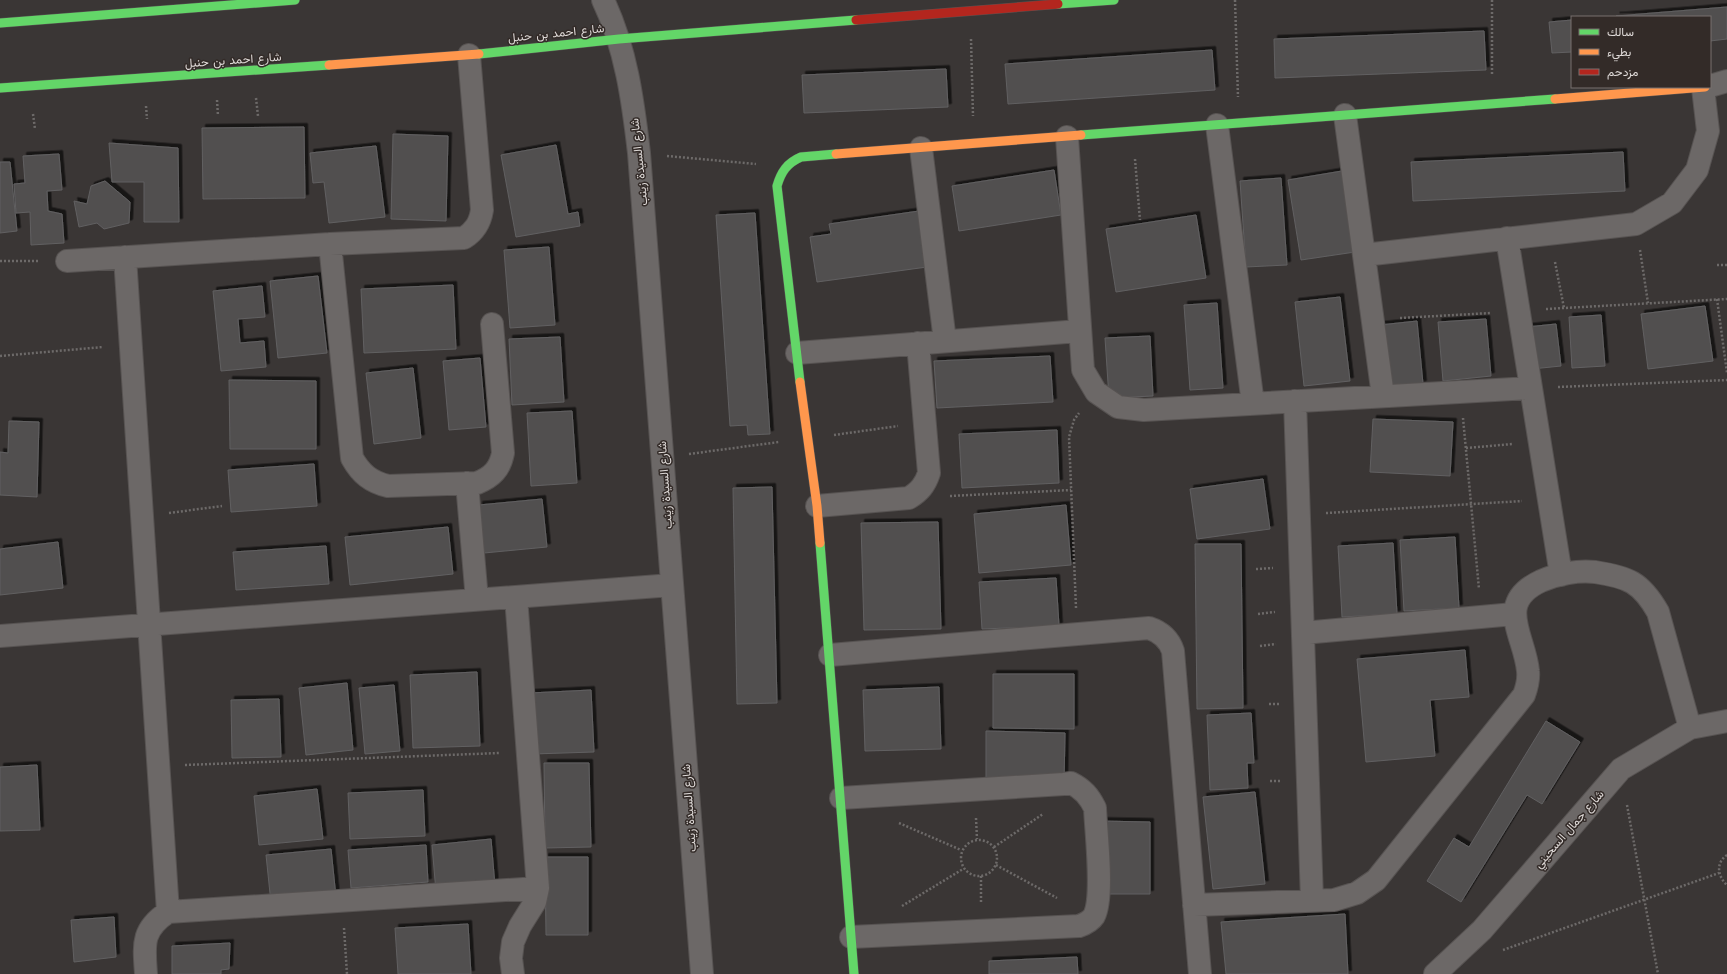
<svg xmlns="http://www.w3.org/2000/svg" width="1727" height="974" viewBox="0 0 1727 974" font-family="'Work Sans',Vazirmatn,sans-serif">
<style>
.building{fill:#514f50;stroke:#616061;filter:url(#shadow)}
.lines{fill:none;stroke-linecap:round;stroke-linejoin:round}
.street-casing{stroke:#575352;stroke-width:24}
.fast-casing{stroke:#575352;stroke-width:10}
.slow-casing{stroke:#575352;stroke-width:10}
.jam-casing{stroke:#575352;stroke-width:10}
.path{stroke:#6d6a69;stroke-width:2.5;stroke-dasharray:2 2;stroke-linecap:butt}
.street{stroke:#6c6867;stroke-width:22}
.fast{stroke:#63d668;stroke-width:9}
.slow{stroke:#ff974d;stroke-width:9}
.jam{stroke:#b3261e;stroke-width:9}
.labels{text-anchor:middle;stroke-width:3;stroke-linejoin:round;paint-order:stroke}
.street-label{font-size:12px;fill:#dfdad8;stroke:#332b28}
</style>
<defs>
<filter id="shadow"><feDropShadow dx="3.5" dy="-3.5" stdDeviation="0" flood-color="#0009"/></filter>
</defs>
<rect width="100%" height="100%" fill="#3a3635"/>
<path class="building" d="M1727,7V39L1710,41V17L1616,16Z
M1572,20V52L1552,53L1549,22Z
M1484,31L1486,70L1275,78L1274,39Z
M1212,50L1215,90L1008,104L1005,64Z
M946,69L948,107L804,113L802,75Z
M304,127L305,198L203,199L202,128Z
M393,134L448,136L446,221L391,219Z
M109,143L178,148L179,222H144V182H112Z
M556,145L568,214L578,212L580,226L516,237L501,155Z
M376,146L385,217L329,223L324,182L313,183L310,153Z
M1623,152L1625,191L1413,201L1411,162Z
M59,154L62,190L47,191L48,211L62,214L64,243L31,245L30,212L16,213L14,184L25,183L23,156Z
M0,162H10L17,231L0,233Z
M1054,170L1061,215L959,231L952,186Z
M1342,171L1355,252L1301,260L1288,180Z
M1281,178L1287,265L1246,267L1240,181Z
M105,181L130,202L129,223L104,229L97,223L79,227L74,201L87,204L91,186Z
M919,211L927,267L817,282L810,237L831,234L829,224Z
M755,213L770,434L748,435L747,425L730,426L716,215Z
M1196,215L1206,278L1116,292L1106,229Z
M549,247L555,325L510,328L504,250Z
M318,276L327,353L278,358L270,281Z
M453,285L456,349L364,353L361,289Z
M262,286L265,317L238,319L240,343L264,341L266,367L221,371L213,291Z
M1340,297L1350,381L1304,386L1295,302Z
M1217,303L1223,388L1190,390L1184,305Z
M1705,306L1713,361L1648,369L1641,314Z
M1601,315L1605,366L1572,368L1569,317Z
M1486,319L1491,376L1443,381L1438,322Z
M1417,321L1423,384L1386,387L1380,325Z
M1556,324L1561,366L1532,369L1527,327Z
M1150,336L1153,396L1109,398L1105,338Z
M560,337L564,402L512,405L509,339Z
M1050,356L1053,402L937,408L934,361Z
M480,358L486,427L449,430L443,361Z
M413,368L421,438L374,444L366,373Z
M229,380L316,381V449H230Z
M572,411L577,483L531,486L527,413Z
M1373,419L1453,422L1450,476L1370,472Z
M9,421L39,422L37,497L0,495V452L8,453Z
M1057,430L1059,483L962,488L959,434Z
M314,464L317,506L231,512L228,470Z
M1263,479L1270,529L1197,539L1190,489Z
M772,487L777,703L737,704L733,488Z
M542,499L547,547L484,553L479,505Z
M1066,505L1071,565L979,573L974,514Z
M938,522L941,629L864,630L861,523Z
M448,527L453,574L350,585L345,537Z
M1455,537L1459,608L1404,611L1400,540Z
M58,542L63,588L0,595V549Z
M1393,543L1397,614L1342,617L1338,546Z
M1195,544H1241L1243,708L1197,709Z
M326,546L329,584L236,590L233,552Z
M1056,578L1059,626L982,629L979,582Z
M1465,650L1469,697L1430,700L1435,756L1366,762L1357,659Z
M477,672L480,746L413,748L410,675Z
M993,674H1074V729L993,728Z
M347,683L353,750L306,755L299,688Z
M394,685L400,751L365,754L359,688Z
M939,687L941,749L865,751L863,690Z
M591,690L594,752L533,754L530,693Z
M279,699L281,757L232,758L231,700Z
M1251,713L1254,763H1247L1248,788L1210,790L1207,715Z
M1546,721L1580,742L1542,804L1527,795L1461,902L1427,881L1454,838L1469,847Z
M986,731L1065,733L1064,784L986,783Z
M544,763H589L591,847L545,848Z
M37,765L40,830L0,831V767Z
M317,789L323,839L259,845L254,796Z
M423,790L425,836L350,839L348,793Z
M1255,792L1265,884L1213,889L1203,797Z
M1099,821L1150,822V894H1099Z
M491,839L495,886L436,892L432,845Z
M426,845L428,882L351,888L348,850Z
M331,849L336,897L271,903L266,855Z
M545,857H588V935H546Z
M1345,914L1348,974H1226L1221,922Z
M114,917L116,957L74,962L71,920Z
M468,924L471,974H398L395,928Z
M230,943L229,969L221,970V974H172V946Z
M1077,957L1078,974H989V961Z"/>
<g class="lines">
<g class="street-casing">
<path id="street" d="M603,0C626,48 633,101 639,153L702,974
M1710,86L1727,81
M1345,115L1383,396
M1217,125L1253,404
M1067,137L1083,370L1096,392L1118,407L1144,410L1531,388
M921,148L945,341
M1507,238L1561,575
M330,244L352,458C361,474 371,482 388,486L477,483C492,477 500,469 503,453L492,324
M1364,255L1636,224L1672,203L1697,170L1708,131L1703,88
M125,257L168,912
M67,261L330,244L464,238C475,231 480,223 482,210L469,55
M797,353L1079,331
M1295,401L1312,900
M467,483L477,600
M817,506L909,498C920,491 925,485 929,473L918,343
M1303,633L1514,614
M0,636L672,585
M830,655L1149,628C1161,632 1169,639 1173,651L1200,974
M841,798L1064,784L1071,783C1083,789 1089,796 1095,808C1096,833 1104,897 1094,916C1090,922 1085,924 1079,926L851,937
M1194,905L1334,900L1357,893L1376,880L1524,695C1527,687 1529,680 1528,671C1525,636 1494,603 1541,581C1557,574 1578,570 1595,572C1628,577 1641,582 1658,612L1690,728
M146,974C144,945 141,930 168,912L538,888
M513,974L511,958L513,942L520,926L535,902L538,888L516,597
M1435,974L1482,930L1621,769L1690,728L1727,721"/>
</g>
<g class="fast-casing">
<path id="fast" d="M1058,4L1114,0
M0,23L295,0
M479,54L619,39L856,20
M0,88L329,65
M1081,135L1555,99
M800,382L777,186C781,172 787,163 801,157L836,154
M820,543L854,974"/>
</g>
<g class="slow-casing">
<path id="slow" d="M329,65L479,54
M1555,99L1705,87
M836,154L1081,135
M800,382L817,506L820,543"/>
</g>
<g class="jam-casing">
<path id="jam" d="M856,20L1058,4"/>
</g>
<path class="path" d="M1235,0L1238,97
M1492,0V75
M971,39L973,116
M256,98L258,116
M217,100L218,116
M146,106L147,119
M33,114L35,129
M667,156L756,164
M1135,159L1140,220
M1640,250L1648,303
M0,261H39
M1555,262L1564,308
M1717,265H1727
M1717,299L1727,373
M1546,309L1727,299
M1400,318L1491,313
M0,356L103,347
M1558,387L1727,380
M1463,418L1479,589
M834,435L898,426
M1466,448L1513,444
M689,454L779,442
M950,496L1071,490
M169,513L222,506
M1326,513L1522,501
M1256,569L1273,568
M1076,608L1069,437L1074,420L1079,413
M1258,614L1275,612
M1260,646L1276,644
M1269,704H1279
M185,765L500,753
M1270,781H1281
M1627,805L1658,974
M976,818L977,839
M899,823L961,850
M961 858a18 18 0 1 1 36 0a18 18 0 1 1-36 0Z
M994,847L1043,814
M1727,855C1715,863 1718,877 1727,885
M996,865L1057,898
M981,876V903
M902,906L963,869
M344,928L347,974
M1503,950L1719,873"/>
<use href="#street" class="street"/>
<use href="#fast" class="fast"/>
<use href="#slow" class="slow"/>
<use href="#jam" class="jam"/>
</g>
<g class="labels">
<g class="street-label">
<text transform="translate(556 33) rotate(-6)" y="4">شارع احمد بن حنبل</text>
<text transform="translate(233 60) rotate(-4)" y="4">شارع احمد بن حنبل</text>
<text transform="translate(639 162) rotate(-96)" y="4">شارع السيدة زينب</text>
<text transform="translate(665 485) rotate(-94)" y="4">شارع السيدة زينب</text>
<text transform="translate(689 808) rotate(-94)" y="4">شارع السيدة زينب</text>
<text transform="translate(1569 829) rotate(-49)" y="4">شارع جمال السحيني</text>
</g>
</g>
<rect x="1571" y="16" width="140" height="72" fill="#332b28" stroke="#78716e"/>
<rect x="1579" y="29" width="20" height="6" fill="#63d668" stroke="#78716e"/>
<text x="1607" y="36" font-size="12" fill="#dfdad8">سالك</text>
<rect x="1579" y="49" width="20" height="6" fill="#ff974d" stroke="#78716e"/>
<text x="1607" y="56" font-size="12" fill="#dfdad8">بطيء</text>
<rect x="1579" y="69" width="20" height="6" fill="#b3261e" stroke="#78716e"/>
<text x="1607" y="76" font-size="12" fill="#dfdad8">مزدحم</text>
</svg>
